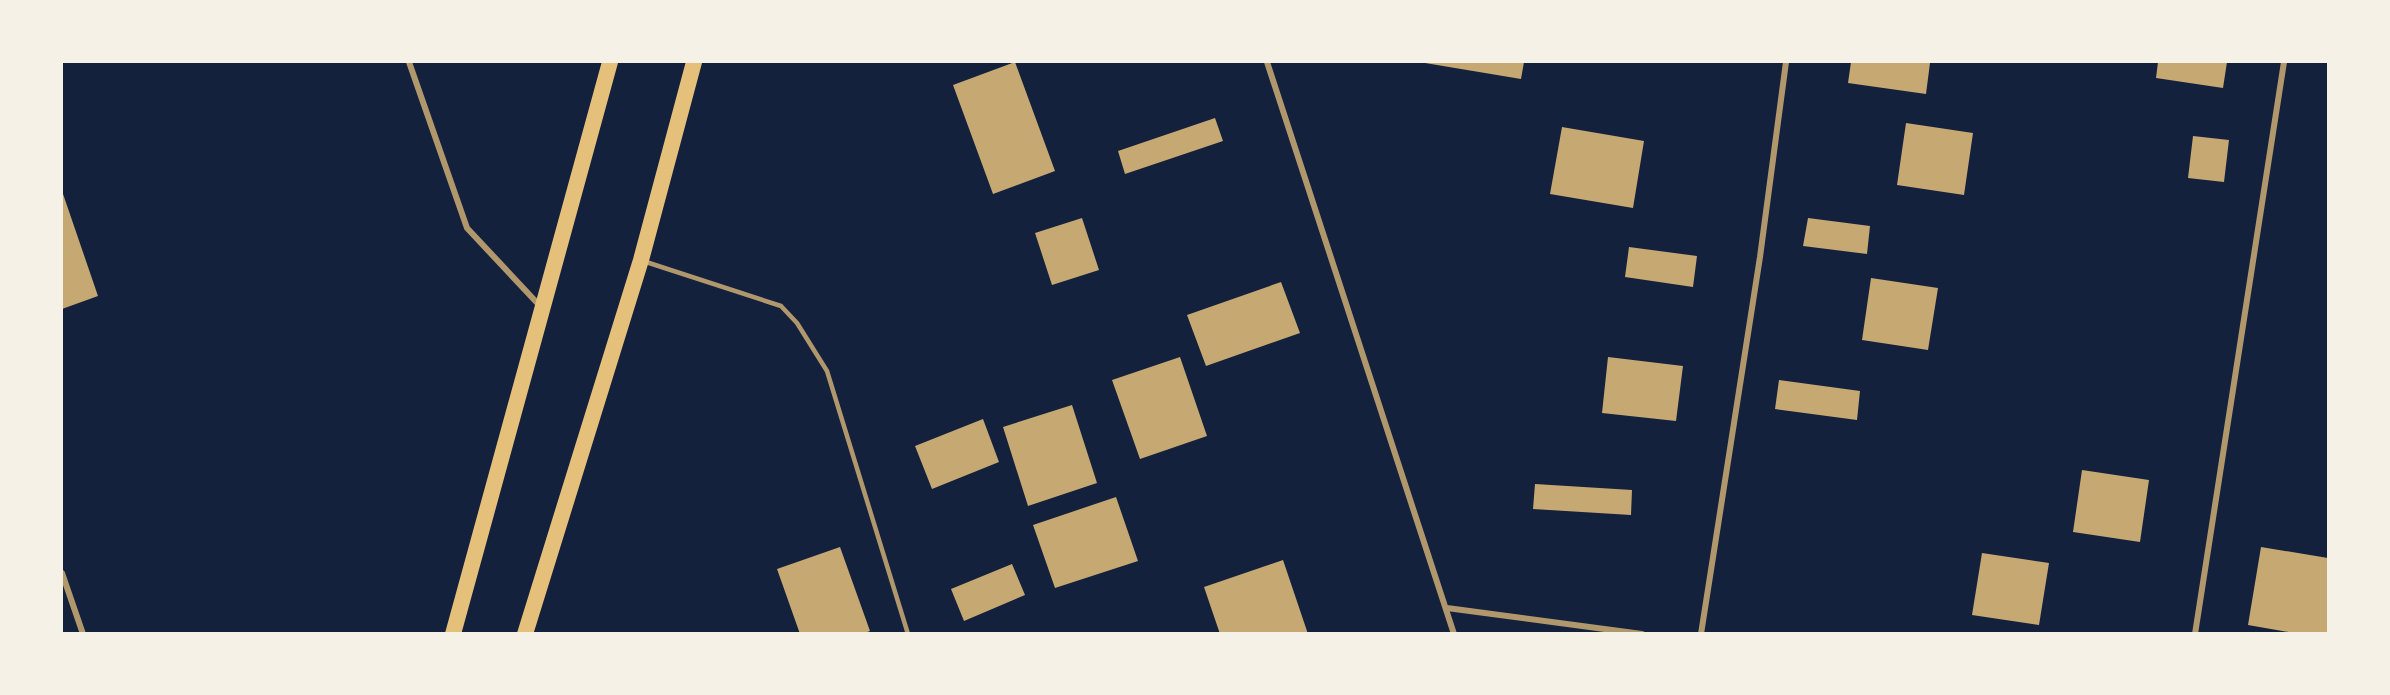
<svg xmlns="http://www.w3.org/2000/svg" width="2390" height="695" viewBox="0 0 2390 695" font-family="Ubuntu,sans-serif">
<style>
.building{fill:#c6a872}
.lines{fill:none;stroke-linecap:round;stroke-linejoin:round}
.service{stroke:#b1986c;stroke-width:4.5}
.minor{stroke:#b1986c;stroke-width:6}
.trunk{stroke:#e5c07b;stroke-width:16}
</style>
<rect width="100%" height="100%" fill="#14213d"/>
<path class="building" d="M1015,62L1055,171L993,194L953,85Z
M1419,62H1524L1521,79Z
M1851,62L1930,63L1926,94L1848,83Z
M2158,62H2227L2223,88L2156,78Z
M1215,118L1223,141L1125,174L1118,151Z
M1906,123L1973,133L1964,195L1897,185Z
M1562,127L1644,141L1633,208L1550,194Z
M2193,136L2229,140L2224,182L2188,178Z
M62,191L98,296L62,309Z
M1082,218L1099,270L1052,285L1035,233Z
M1808,218L1870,226L1867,254L1803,246Z
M1629,247L1697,256L1693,287L1625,277Z
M1871,278L1938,288L1928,350L1862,340Z
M1281,282L1300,333L1206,366L1187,315Z
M1180,357L1207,436L1140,459L1112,380Z
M1608,357L1683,366L1676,421L1602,413Z
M1779,380L1860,391L1857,420L1775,409Z
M1072,405L1097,483L1028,506L1003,427Z
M983,419L999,462L932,489L915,446Z
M2082,470L2149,480L2140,542L2073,532Z
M1535,484L1632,490L1631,515L1533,509Z
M1116,497L1138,561L1055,588L1033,525Z
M840,547L870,631L862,634H800L777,569Z
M2261,547L2328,558V634H2300L2248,625Z
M1982,553L2049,563L2039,625L1972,615Z
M1283,560L1308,634H1220L1204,587Z
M1012,564L1025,595L964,621L951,589Z"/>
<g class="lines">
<path class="service" d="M643,261L781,306L797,323L827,371L908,634"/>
<path class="minor" d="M409,62L467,228L541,307
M1267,62L1454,634
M62,573L83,634
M1447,608L1642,634
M1701,634L1760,257L1786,62
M2195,634L2284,62"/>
<path class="trunk" d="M453,634L610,62
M525,634L641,260L694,62"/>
</g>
<rect width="2390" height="695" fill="none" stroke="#f6f1e7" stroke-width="126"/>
</svg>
